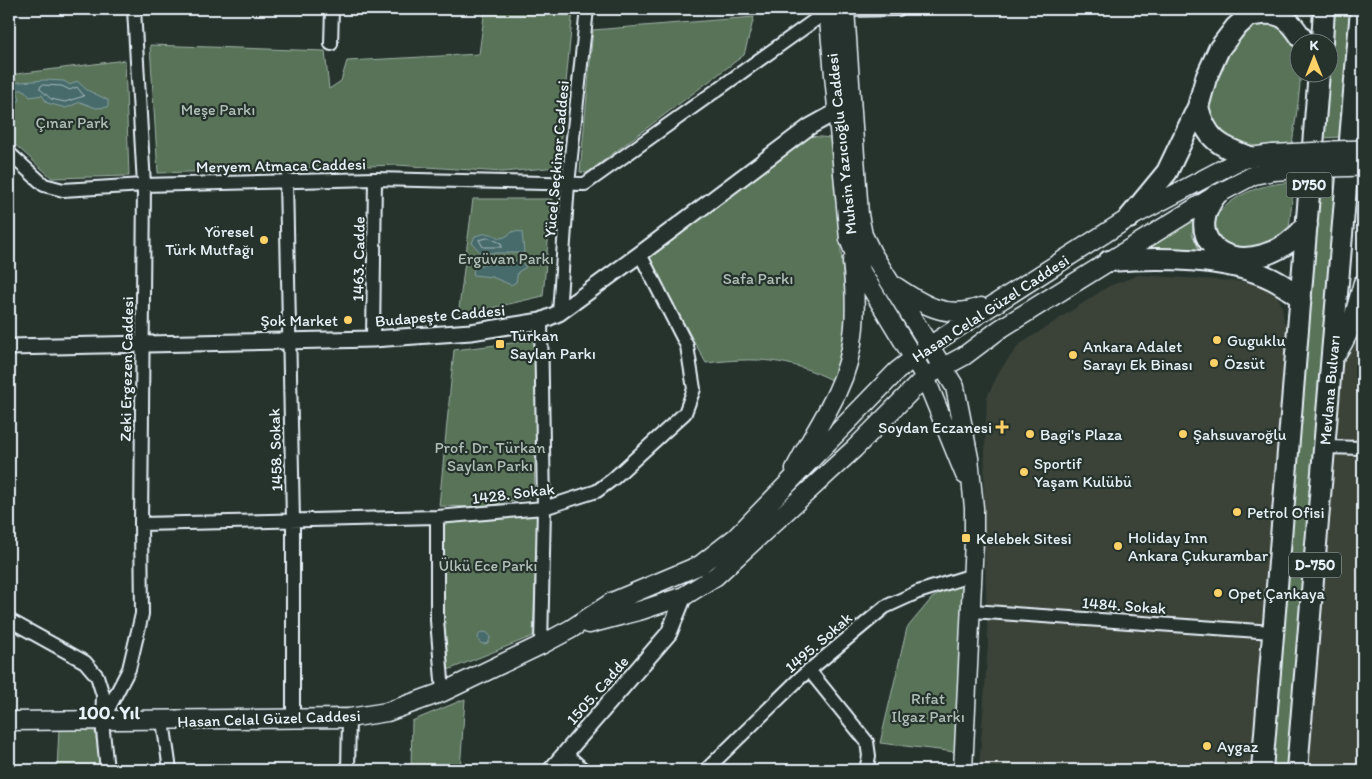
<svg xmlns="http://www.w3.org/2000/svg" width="1372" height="779" viewBox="0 0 1372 779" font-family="Itim,sans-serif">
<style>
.built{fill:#3a4339}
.green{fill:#597358;stroke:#a0b2a8}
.water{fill:#466b6b;stroke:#87a1a3}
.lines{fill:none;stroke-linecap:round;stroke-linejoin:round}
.shore{stroke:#a7bbc0;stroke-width:1}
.minor-casing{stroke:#e8f1f8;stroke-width:16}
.tertiary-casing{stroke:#e8f1f8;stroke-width:19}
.secondary-casing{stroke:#e8f1f8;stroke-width:21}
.primary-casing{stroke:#e8f1f8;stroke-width:22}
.trunk-casing{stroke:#e8f1f8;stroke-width:24}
.minor{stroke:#26332d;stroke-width:12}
.tertiary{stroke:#26332d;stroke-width:15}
.secondary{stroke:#26332d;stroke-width:18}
.primary{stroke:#26332d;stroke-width:19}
.trunk{stroke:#26332d;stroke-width:20}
.secondary-bridge-casing{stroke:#e8f1f8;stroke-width:21;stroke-linecap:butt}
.primary-bridge-casing{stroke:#e8f1f8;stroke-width:22;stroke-linecap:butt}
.secondary-bridge{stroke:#26332d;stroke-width:18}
.primary-bridge{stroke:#26332d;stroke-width:19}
.poi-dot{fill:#ffd166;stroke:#26332d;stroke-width:2}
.labels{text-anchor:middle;stroke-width:4.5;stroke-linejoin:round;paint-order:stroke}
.shield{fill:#26332d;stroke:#aeb8bb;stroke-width:1}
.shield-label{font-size:15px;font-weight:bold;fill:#e8f1f8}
.park-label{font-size:16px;fill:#afbfb8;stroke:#26332d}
.street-label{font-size:16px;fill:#e8f1f8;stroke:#26332d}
.poi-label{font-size:16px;fill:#e8f1f8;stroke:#26332d;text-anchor:start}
.quarter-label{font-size:19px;font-weight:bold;fill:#e8f1f8;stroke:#26332d}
</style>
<rect width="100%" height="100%" fill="#26332d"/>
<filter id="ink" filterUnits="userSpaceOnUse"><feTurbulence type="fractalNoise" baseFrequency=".02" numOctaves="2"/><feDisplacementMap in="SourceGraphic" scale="10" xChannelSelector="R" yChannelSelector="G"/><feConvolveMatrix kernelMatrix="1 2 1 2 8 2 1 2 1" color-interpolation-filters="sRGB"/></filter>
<g filter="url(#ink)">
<path class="built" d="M1139,275L1262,283L1277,295L1282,306L1284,323L1354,330L1363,310V770H979L988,644L983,508L987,397L1000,370L1019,345L1109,286Z"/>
<path class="green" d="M485,9H573L558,167L502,172L397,165L158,173L150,45L325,51L329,89L341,81L347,61L479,54Z
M1334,9H1351L1340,137L1322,138Z
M754,17L744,55L587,173L580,172L593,30Z
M1264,21H1279C1286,31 1296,42 1299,54C1304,75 1295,121 1292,144L1253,149L1215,135C1212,126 1207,115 1208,105C1209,72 1236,36 1264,21Z
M125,60L129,176L52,178L9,139V75Z
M810,136L831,138L847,319L836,376L834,381C789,358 756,357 706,363L669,296L643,262Z
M1337,179L1288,770H1271L1320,180Z
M1294,182L1289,228C1262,252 1256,251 1221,245L1211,224C1229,194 1261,184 1294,182Z
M473,199H552L543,296L458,316Z
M1194,218L1192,234L1201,254L1135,255Z
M538,340L534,496L481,507L439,506L454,350Z
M538,511L533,636L448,670L440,601L438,521Z
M973,575L964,753L880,743L907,628L932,598Z
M465,699L460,770H411L412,721Z
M59,729L95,731L101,770H57Z"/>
<path class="water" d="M45,80L64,81L70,85L77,81L87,90L108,100V107L96,108L80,102L66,108L47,103L42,95L30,97L24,90H17L20,100L9,109V83Z
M514,231L522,232L524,253H481L472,243L475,236C485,233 490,232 499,238L505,237Z
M519,260L526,267L518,272L516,282L511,285L492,277L473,275L474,268C489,261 503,264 519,260Z
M478 638a6 6 0 1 1 12 0a6 6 0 1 1-12 0Z"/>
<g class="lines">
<path class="shore" d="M42,85L62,86L70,90L77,87L84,96L65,102L51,99L40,89Z
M489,238L501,243L502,247H483L479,240Z"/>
<g class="minor-casing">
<path id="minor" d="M845,10L899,9
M331,44L332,9
M9,153L44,185L63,190L144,185L375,179L585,184L829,10
M286,180L293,520V719
M559,313L568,184L587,9
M373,339L375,179
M1325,447L1363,448
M437,517V620L443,692
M141,524L437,517L544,508L597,491L613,479L685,413L694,389L687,346L640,254
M972,611L1273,632
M9,620L85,662L97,676L103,695L102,721L107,770
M541,645L544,508L541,321
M809,670L867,742L869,756L866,770
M102,721L129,669L142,614L141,524L144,185L134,9
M163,721L170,770
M566,754L584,770
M348,770L349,718
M706,770L800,678L885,607L918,592L973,575"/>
</g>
<g class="tertiary-casing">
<path id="tertiary" d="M9,347L373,339L471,332L541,321L559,313L640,254L809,127L836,112
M551,770L669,633L684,596"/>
</g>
<g class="secondary-casing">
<path id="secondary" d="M828,9L849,239L862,273L925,377L965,475
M845,9L859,215L863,235L872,253L955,387L969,458L974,508V541L963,770
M895,286C923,305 947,320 981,307
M795,469C808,443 825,418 837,392C857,351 857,306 852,261
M589,624L642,610L684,596L716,576L854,449L925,377L964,356L1000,329L1216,195L1254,175L1274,171
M9,721L349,718L387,712L443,692L541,645L571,629L612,602L700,565L736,537L897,371L929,346L1129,218L1236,162L1250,157L1273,154"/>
</g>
<g class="primary-casing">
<path id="primary" d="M1332,359C1350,336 1356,312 1363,284"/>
</g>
<g class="trunk-casing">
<path id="trunk" d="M1246,17C1278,9 1288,15 1304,42
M1322,42L1324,9
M1198,107C1206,139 1220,147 1250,157
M1216,195C1185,235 1220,268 1263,255C1281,250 1295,239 1307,225
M1129,218L1167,172L1198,107L1206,78L1219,49L1235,28L1256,9
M1109,261C1157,257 1228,257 1272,279C1282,284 1292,291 1301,298
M1262,770L1319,72
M1297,770L1361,9"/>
</g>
<use href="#minor" class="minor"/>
<use href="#tertiary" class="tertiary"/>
<use href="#secondary" class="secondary"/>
<use href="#primary" class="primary"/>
<use href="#trunk" class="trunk"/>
<g class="secondary-bridge-casing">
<path id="secondary-bridge" d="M1273,154L1333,151
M1274,171L1332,167"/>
</g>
<g class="primary-bridge-casing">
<path id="primary-bridge" d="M1333,151L1363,150
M1332,167L1363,166"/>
</g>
<use href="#secondary-bridge" class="secondary-bridge"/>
<use href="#primary-bridge" class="primary-bridge"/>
</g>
</g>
<g class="poi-dot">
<circle cx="264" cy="240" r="5"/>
<circle cx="348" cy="320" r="5"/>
<circle cx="1217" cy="340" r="5"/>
<rect x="495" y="339" width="10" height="10" rx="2.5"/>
<circle cx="1073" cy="355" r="5"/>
<circle cx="1214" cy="363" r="5"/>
<path d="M999.5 419.5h5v5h5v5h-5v5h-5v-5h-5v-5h5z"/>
<circle cx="1030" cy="434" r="5"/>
<circle cx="1183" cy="434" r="5"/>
<circle cx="1024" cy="472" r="5"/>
<circle cx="1237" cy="512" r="5"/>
<rect x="961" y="533" width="10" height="10" rx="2.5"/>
<circle cx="1118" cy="546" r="5"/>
<circle cx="1218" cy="593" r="5"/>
<circle cx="1207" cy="746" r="5"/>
</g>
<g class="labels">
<g class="shield">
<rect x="1286.5" y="172.5" width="45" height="25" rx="4"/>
<rect x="1289" y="552.5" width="52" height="25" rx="4"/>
</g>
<g class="shield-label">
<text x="1309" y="190">D750</text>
<text x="1315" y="570">D-750</text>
</g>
<g class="park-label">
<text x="218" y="115">Meşe Parkı</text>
<text x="72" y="128">Çınar Park</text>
<text x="506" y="264">Ergüvan Parkı</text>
<text x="758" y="284">Safa Parkı</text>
<text x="490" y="453">Prof. Dr. Türkan<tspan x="490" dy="18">Saylan Parkı</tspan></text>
<text x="488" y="571">Ülkü Ece Parkı</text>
<text x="928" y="704">Rıfat<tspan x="928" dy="18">Ilgaz Parkı</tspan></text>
</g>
<g class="street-label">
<text transform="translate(841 144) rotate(-96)" y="6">Muhsin Yazıcıoğlu Caddesi</text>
<text transform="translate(556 159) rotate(-85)" y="6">Yücel Seçkiner Caddesi</text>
<text transform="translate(281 165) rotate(-1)" y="6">Meryem Atmaca Caddesi</text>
<text transform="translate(358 259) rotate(-89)" y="6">1463. Cadde</text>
<text transform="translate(990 308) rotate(-33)" y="6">Hasan Celal Güzel Caddesi</text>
<text transform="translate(440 315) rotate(-5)" y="6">Budapeşte Caddesi</text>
<text transform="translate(126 369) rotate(-89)" y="6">Zeki Ergezen Caddesi</text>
<text transform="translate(1329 390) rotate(-85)" y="6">Mevlana Bulvarı</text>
<text transform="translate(275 450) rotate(-92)" y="6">1458. Sokak</text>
<text transform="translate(513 493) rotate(-7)" y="6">1428. Sokak</text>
<text transform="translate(1124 605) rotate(4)" y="6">1484. Sokak</text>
<text transform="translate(818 642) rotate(-41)" y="6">1495. Sokak</text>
<text transform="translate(597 690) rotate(-49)" y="6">1505. Cadde</text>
<text transform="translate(269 718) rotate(-2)" y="6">Hasan Celal Güzel Caddesi</text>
</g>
<g class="poi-label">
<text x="254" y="237" text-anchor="end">Yöresel<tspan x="254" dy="18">Türk Mutfağı</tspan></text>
<text x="338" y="326" text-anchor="end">Şok Market</text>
<text x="510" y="341">Türkan<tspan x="510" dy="18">Saylan Parkı</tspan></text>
<text x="1227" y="346">Guguklu</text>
<text x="1083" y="352">Ankara Adalet<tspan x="1083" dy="18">Sarayı Ek Binası</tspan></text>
<text x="1224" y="369">Özsüt</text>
<text x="992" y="433" text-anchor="end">Soydan Eczanesi</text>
<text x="1040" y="440">Bagi's Plaza</text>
<text x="1193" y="440">Şahsuvaroğlu</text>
<text x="1034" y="469">Sportif<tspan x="1034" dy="18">Yaşam Kulübü</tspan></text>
<text x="1247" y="518">Petrol Ofisi</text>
<text x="1128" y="543">Holiday Inn<tspan x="1128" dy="18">Ankara Çukurambar</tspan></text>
<text x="976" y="544">Kelebek Sitesi</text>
<text x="1228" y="599">Opet Çankaya</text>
<text x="1217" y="752">Aygaz</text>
</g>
<g class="quarter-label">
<text x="109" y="719">100. Yıl</text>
</g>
</g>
<rect width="1372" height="779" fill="none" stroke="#26332d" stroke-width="30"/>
<rect x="15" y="15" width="1342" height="749" fill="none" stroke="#e8f1f8" stroke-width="2" filter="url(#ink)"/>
<g transform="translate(1314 58)"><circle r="24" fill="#26332d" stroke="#747f7e"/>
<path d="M0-4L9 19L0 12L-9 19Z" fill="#ffd166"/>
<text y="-8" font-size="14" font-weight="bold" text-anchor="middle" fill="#e8f1f8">K</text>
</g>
</svg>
